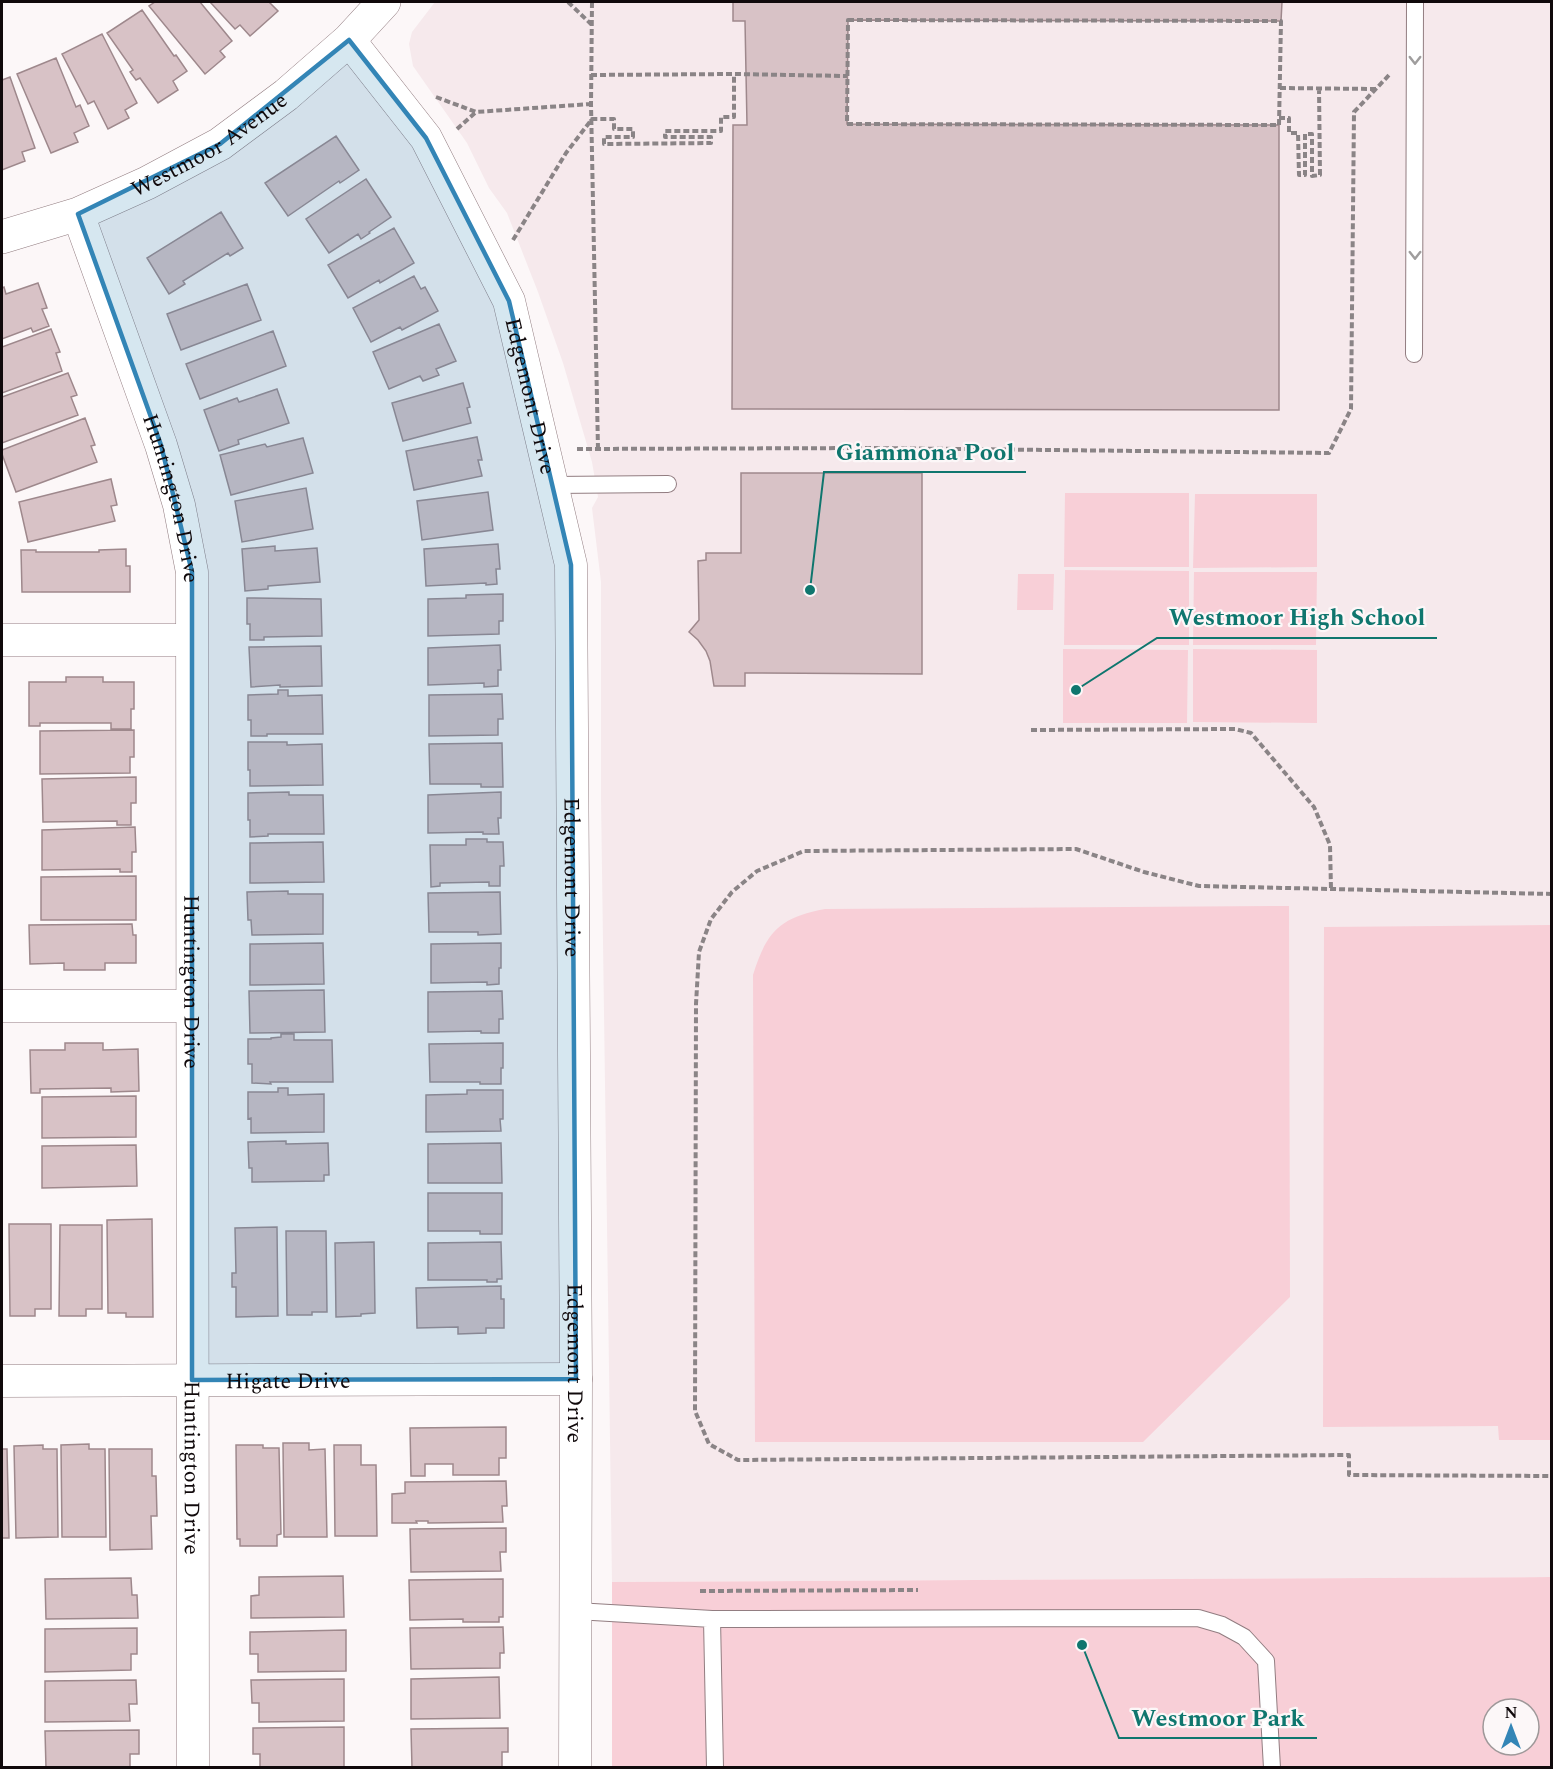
<svg xmlns="http://www.w3.org/2000/svg" width="1553" height="1769" viewBox="0 0 1553 1769" font-family="Spectral,serif">
<style>
.built{fill:#f6e9ec}
.green{fill:#f8cfd7;fill-rule:evenodd}
.building{fill:#d8c2c6;stroke:#9e888c;stroke-width:1.5}
.lines{fill:none;stroke-linecap:round;stroke-linejoin:round}
.lane-casing{stroke:#927d81;stroke-width:18}
.street-casing{stroke:#927d81;stroke-width:33}
.secondary-casing{stroke:#927d81;stroke-width:34}
.path{stroke:#8a8486;stroke-width:4;stroke-dasharray:6 3;stroke-linecap:butt}
.lane{stroke:#fff;stroke-width:16}
.street{stroke:#fff;stroke-width:32}
.secondary{stroke:#fff;stroke-width:33}
.oneway{stroke:#9f9d9d}
.marked{fill:#3385b6;fill-opacity:0.2;stroke:#3385b6;stroke-width:4.5;stroke-linejoin:round}
.labels{text-anchor:middle;stroke-width:4.5;stroke-linejoin:round;paint-order:stroke}
.street-label{font-size:22px;fill:#10090b;stroke:#fcf7f8}
.leader{fill:none;stroke:#0f766e;stroke-width:2}
.callout-dot{fill:#0f766e;stroke:#fcf7f8;stroke-width:2}
.callout-label{font-size:24px;text-anchor:middle;font-weight:bold;fill:#0f766e;stroke:#fcf7f8;stroke-width:4.5;stroke-linejoin:round;paint-order:stroke}
</style>
<rect width="100%" height="100%" fill="#fcf7f8"/>
<path class="built" d="M435,2H1551V1577L612,1582L601,799V582L592,508L598,497L592,462L563,363L538,292L507,213L489,188L467,143L413,66L409,44L412,32Z"/>
<path class="green" d="M1065,493H1189V567H1064Z
M1195,494H1317V567L1193,568Z
M1065,570L1189,571V645H1064Z
M1194,572H1317L1316,645H1193Z
M1018,574H1054L1053,610H1017Z
M1063,649L1188,650L1187,723H1063Z
M1193,649L1317,650V723L1193,722Z
M1289,906L1290,1297L1143,1442H755L753,975C767,931 779,918 825,909Z
M1551,925V1440H1499L1498,1426L1323,1427L1324,927Z
M1551,1577V1767L612,1768V1582ZM1493,1709H1529V1745H1493Z"/>
<path class="building" d="M155,2H200L232,41L220,51L225,57L205,74L149,6Z
M210,2H269L278,11L250,36L240,25L235,29Z
M733,2H1282L1281,21L848,20L847,124L1279,125V410L732,409L733,125H747L745,21H733Z
M142,10L174,56L176,55L187,71L173,81L178,90L158,103L140,78L136,80L130,72L133,70L107,33Z
M102,34L137,103L125,110L129,118L108,129L94,101L88,104L62,54Z
M56,58L76,107L80,105L89,126L74,133L78,142L51,153L17,74Z
M10,77L35,148L22,152L25,161L2,170V80Z
M336,136L359,170L340,183L339,181L288,216L265,183Z
M366,179L391,217L369,232L370,233L361,239L358,234L329,253L306,219Z
M221,212L243,248L230,256L228,253L183,281L185,284L169,294L147,258Z
M394,228L414,263L380,283L379,280L348,298L328,265Z
M414,276L421,289L425,287L438,311L402,330L400,327L371,342L353,308Z
M38,283L47,308L42,309L49,326L33,332L31,328L2,339V288L4,287L6,294Z
M247,284L261,320L181,350L167,314Z
M439,324L456,361L436,369L439,375L423,381L420,376L389,389L373,352Z
M51,329L60,352L56,353L62,371L2,393V347Z
M273,331L286,366L200,399L186,364Z
M68,373L77,395L71,397L78,415L2,443V397Z
M463,383L470,407L467,408L471,423L403,441L392,403Z
M277,389L289,423L238,440L239,444L219,451L204,410L237,398L239,402Z
M85,418L95,445L91,446L97,462L16,492L2,454V450Z
M477,437L482,460H478L482,476L414,490L406,451Z
M303,438L313,473L231,495L220,455L265,444L267,447Z
M741,473H922V674L745,673V686H714L710,661L706,651L698,640L689,632L699,620L698,561L706,560V553H741Z
M111,479L117,505L111,506L115,521L28,542L19,502Z
M306,488L313,529L242,542L235,501Z
M488,492L493,530L422,540L417,501Z
M498,544L500,569H496L497,584L486,585V583L426,586L424,549Z
M275,546V551L317,548L320,582L268,586V589L245,591L242,549Z
M126,549V566H130V592H22L21,550H36V552H99V550Z
M503,594V621H499V634L428,636V599L466,598V595Z
M247,598L321,599L322,636L264,637V640H250V624H247Z
M500,645L501,670H498V686L484,687V683L428,685V648Z
M321,646L322,686L280,687V685L251,687L249,647Z
M66,677H103V682H134V709H131V729H111V723H40V726H29V682H66Z
M278,690H288V696L322,695L323,734H267V736H251V720H248V695L278,694Z
M502,694L503,719H498V735L429,736V695Z
M134,730V757H130V773L40,774V731Z
M248,742H287V745L322,744L323,785L250,786V770H248Z
M502,743L503,787H481V784H430L429,744Z
M136,777V803H131V825H117V821L43,822L42,779Z
M289,792V795H323L324,834H268V836L250,837V820H248V793Z
M501,792V818H498L499,834H483V832L428,833V795Z
M135,827L136,852H132V872H120V869L42,870V830Z
M466,839H487V842H503L504,866H500V886H489V882L440,883V886L431,887L430,845H466Z
M323,842L324,882L250,883V843Z
M136,876V920H41V877Z
M288,891V894H323V934L252,935L251,920H248L247,892Z
M500,892L501,934L478,935V932H429L428,893Z
M132,924L133,935H136V963H105V970H64V963L30,964L29,925Z
M323,943L324,984L250,985V944Z
M501,943V968H499V984L487,985V982L431,983V944Z
M324,990L325,1032L250,1033L249,991Z
M502,991L503,1019H499V1033H481V1031L428,1032V992Z
M281,1034H294V1040H332L333,1082H270L271,1084L252,1083V1064H248V1039H271V1038L281,1037Z
M65,1043H103V1050L138,1049L139,1091L111,1092V1088L40,1089V1093H31L30,1050H65Z
M503,1043V1068H501V1084H480V1082H430L429,1044Z
M278,1088H288V1095L324,1094V1132L251,1133V1118L248,1119V1092H278Z
M467,1090H503V1119H500L501,1131L426,1132V1095L467,1094Z
M136,1096V1137L42,1138V1097Z
M286,1141V1144L328,1143L329,1175H324V1181L252,1182V1168H249L248,1142Z
M501,1143L502,1183H428V1144Z
M136,1145L137,1186L42,1188V1146Z
M428,1193H502V1234H480V1231H428Z
M152,1219L153,1317H126V1313H108L107,1220Z
M9,1224H51V1309H35V1316H10Z
M60,1225H102V1309H86V1316H59Z
M277,1227L278,1316L236,1317V1287H232V1273H236L235,1228Z
M286,1231H326L327,1312H312V1315H287Z
M374,1242L375,1313L361,1314V1316L336,1317L335,1243Z
M501,1242L502,1279H497V1282H487V1280H428V1243Z
M501,1286V1299H504V1328H486V1333L458,1334V1327L417,1328L416,1288Z
M506,1427V1458H499V1475H453V1464H425V1476H411L410,1428Z
M283,1443H309V1450L325,1449L327,1537H284Z
M89,1444V1449H105L106,1537H62L61,1445Z
M43,1445V1449H57L58,1537L16,1538L14,1446Z
M236,1445H263V1448H279L281,1534L277,1535V1546H240V1539H237Z
M334,1445H361V1465H376L377,1536H335Z
M2,1449H7L9,1538H2Z
M109,1449H152V1476H156L157,1516H151L152,1549L110,1550Z
M506,1481L507,1506H502L503,1522L428,1523V1521H416L417,1523H392V1494L405,1493V1482Z
M506,1528V1552H500L501,1571L411,1572L410,1529Z
M343,1576L344,1617L251,1618V1596L259,1595V1577Z
M131,1578L132,1595H137L138,1618L46,1619L45,1579Z
M503,1579V1617H499V1622H463V1619L410,1620L409,1580Z
M503,1627L504,1653H500V1668L411,1669L410,1628Z
M137,1628V1654H131V1670L45,1672V1629Z
M346,1630V1671L258,1672V1654H250V1632Z
M499,1677L500,1718L411,1719V1679Z
M344,1679V1721L259,1722V1703H252L251,1680Z
M136,1680L137,1704H129L130,1721L45,1722V1681Z
M344,1727V1768H260V1754H253V1728Z
M508,1728V1752H502V1768H412L411,1729Z
M139,1730V1754H130V1768H46L45,1731Z"/>
<g class="lines">
<g class="lane-casing">
<path id="lane" d="M1414,354L1415,2
M552,485L668,484
M576,1611L712,1619L1198,1618L1222,1625L1244,1637L1266,1661L1272,1768
M712,1619L715,1768"/>
</g>
<g class="street-casing">
<g id="street">
<path id="s1" d="M349,40L426,138L509,301L571,565L576,1379L575,1768"/>
<path id="s2" d="M78,214L161,445L179,505L192,572L193,1768"/>
<path d="M2,640H191"/>
<path d="M2,1006H192"/>
<path id="s3" d="M2,1381L576,1379"/>
</g>
</g>
<g class="secondary-casing">
<g id="secondary">
<path id="s4" d="M2,237L78,214L147,183L220,144L286,95L349,40L384,2"/>
</g>
</g>
<path class="path" d="M568,2L591,24
M592,2L591,104L598,449
M848,20L1281,21L1279,125L847,124Z
M591,75L734,74L847,76
M1280,88L1376,89
M436,97L476,112L591,104
M1279,118H1289V133H1298L1299,175H1305V134H1312V176L1320,175L1319,88
M457,129L476,112
M513,240L566,153L592,119H614V129H633V137H604V144L711,143V137H665V131H721V117H734V74
M577,449L865,448L1329,453L1351,409L1354,112L1390,74
M1031,730L1235,729L1251,733L1314,807L1330,845L1331,889
M1552,894L1199,886L1144,872L1076,849L804,851L757,871L732,892L711,919L699,952L696,1004L695,1411L709,1444L738,1460L1349,1455V1475L1552,1476
M700,1591L918,1590
M1358,1768H1545"/>
<use href="#lane" class="lane"/>
<use href="#street" class="street"/>
<use href="#secondary" class="secondary"/>
</g>
<defs><path id="oneway-chevron" d="M-2-3.5L2.5 0L-2 3.5" fill="none" stroke-width="1.6" stroke-linecap="round" stroke-linejoin="round" transform="scale(1.5)"/></defs>
<g class="oneway">
<use href="#oneway-chevron" transform="translate(1415 60) rotate(90)"/>
<use href="#oneway-chevron" transform="translate(1415 255) rotate(90)"/>
</g>
<path class="marked" d="M349,40L426,138L509,301L571,565L576,1379L192,1380V572L161,445L78,214L220,144Z"/>
<g class="labels">
<g class="street-label">
<text dy="8" stroke="none"><textPath href="#s4" startOffset="228">Westmoor Avenue</textPath></text>
<text dy="8" stroke="none"><textPath href="#s1" startOffset="405">Edgemont Drive</textPath></text>
<text dy="8" stroke="none"><textPath href="#s2" startOffset="300">Huntington Drive</textPath></text>
<text dy="8" stroke="none"><textPath href="#s1" startOffset="891">Edgemont Drive</textPath></text>
<text dy="8" stroke="none"><textPath href="#s2" startOffset="786">Huntington Drive</textPath></text>
<text dy="8" stroke="none"><textPath href="#s1" startOffset="1377">Edgemont Drive</textPath></text>
<text dy="8" stroke="none"><textPath href="#s3" startOffset="286">Higate Drive</textPath></text>
<text dy="8" stroke="none"><textPath href="#s2" startOffset="1272">Huntington Drive</textPath></text>
</g>
</g>
<path class="leader" d="M810 590L824 472H1026M1076 690L1157 638H1437M1082 1645L1119 1738H1317"/>
<g class="callout-dot">
<circle cx="810" cy="590" r="6"/>
<circle cx="1076" cy="690" r="6"/>
<circle cx="1082" cy="1645" r="6"/>
</g>
<g class="callout-label">
<text x="925" y="460">Giammona Pool</text>
<text x="1297" y="625">Westmoor High School</text>
<text x="1218" y="1726">Westmoor Park</text>
</g>
<rect width="1553" height="1769" fill="none" stroke="#10090b" stroke-width="6"/>
<g transform="translate(1511 1727)"><circle r="28" fill="#fcf7f8" stroke="#9e9899" stroke-width="1.5"/>
<path d="M0-4.5L10 22L0 15L-10 22Z" fill="#3385b6"/>
<text y="-9" font-size="16" font-weight="bold" text-anchor="middle" fill="#10090b">N</text>
</g>
</svg>
